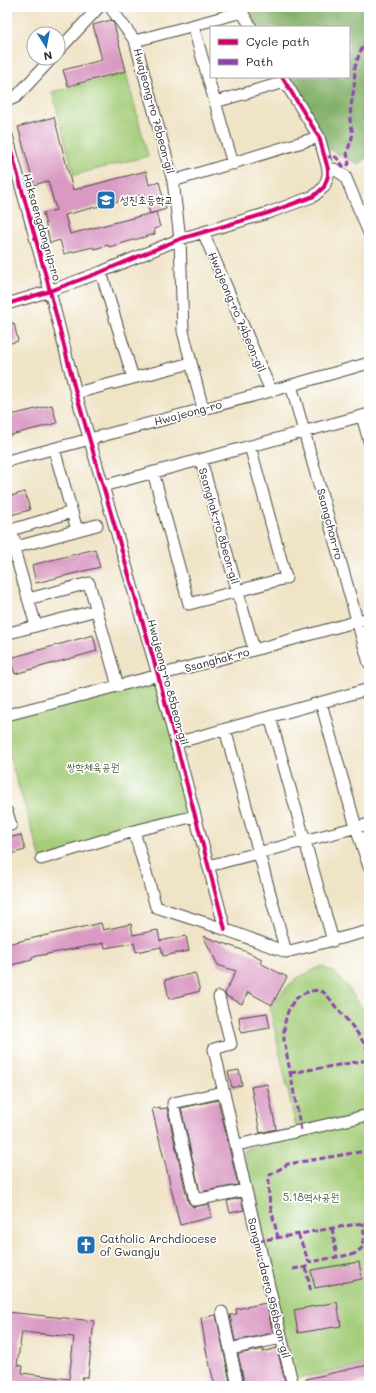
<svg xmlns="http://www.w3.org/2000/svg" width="376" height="1393" viewBox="0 0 376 1393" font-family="Mali,'Poor Story',sans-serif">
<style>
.green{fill:#a4cd79;stroke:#687c52}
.forest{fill:#83b069;stroke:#576e4a}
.building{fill:#d999c3;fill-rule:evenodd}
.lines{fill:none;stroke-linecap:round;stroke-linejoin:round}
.minor-casing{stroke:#494742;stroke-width:13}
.minor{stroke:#fff;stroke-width:11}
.quiet{stroke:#8e44ad;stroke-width:3;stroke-dasharray:6 3;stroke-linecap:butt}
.cycleway-casing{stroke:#fff;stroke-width:6}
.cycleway{stroke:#d6006c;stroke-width:4}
.labels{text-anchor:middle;stroke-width:3.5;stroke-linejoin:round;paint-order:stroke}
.street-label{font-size:11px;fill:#2b2b2b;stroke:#fff}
.poi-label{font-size:11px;fill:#2b2b2b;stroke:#fff;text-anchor:start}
.park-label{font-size:11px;fill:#4f5c42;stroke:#fff}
</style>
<rect width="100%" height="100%" fill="#fff"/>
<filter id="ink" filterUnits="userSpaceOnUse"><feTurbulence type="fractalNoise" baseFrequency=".025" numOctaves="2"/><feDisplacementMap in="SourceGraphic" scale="8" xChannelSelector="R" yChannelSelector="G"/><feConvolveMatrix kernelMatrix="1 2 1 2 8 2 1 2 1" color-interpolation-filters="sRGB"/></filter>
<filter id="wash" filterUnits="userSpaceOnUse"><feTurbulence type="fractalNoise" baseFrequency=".012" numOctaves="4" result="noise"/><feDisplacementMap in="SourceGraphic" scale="16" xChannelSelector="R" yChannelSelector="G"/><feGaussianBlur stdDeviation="0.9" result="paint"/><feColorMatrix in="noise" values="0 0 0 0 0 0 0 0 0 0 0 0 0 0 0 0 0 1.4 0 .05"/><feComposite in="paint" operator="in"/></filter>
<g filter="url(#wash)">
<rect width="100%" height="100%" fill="#f0e4c7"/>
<path class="green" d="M126,73L148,156L74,175L52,92Z
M158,675L195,816L41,859L7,749V715Z
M322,966L335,973L347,986L369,1018V1364L294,1379L244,1154L245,1150L250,1148L298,1137L270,1008L285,989L297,978Z"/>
<path class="forest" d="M239,7H369V155L359,165L324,147L282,77H349V27H251Z"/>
<g id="blocks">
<path class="building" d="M111,20L114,24L126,71L68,86L63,70L102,60L93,25Z
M54,117L73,190L146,171L149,185L159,182L166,209L150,214L145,194L65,215L70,234L156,212L160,227L154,229L155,234L109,247L108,245L94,249L93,247L64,254L60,240L50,243L43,213L56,210L48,181L34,185L18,127Z
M14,323L18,341L7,344V325Z
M52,405L57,423L7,436V416Z
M25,492L30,510L7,516V497Z
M95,549L100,567L36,583L32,565Z
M93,635L97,651L15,674L10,658Z
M21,835L25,850L7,855V838Z
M101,923L103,930L131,924L133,935L158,930L160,941L186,936L189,951L163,956L161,947L136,952L134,943L105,948L104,943L32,957V960L7,966V944Z
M203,936L245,951L262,959L260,963L287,977L272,1005L248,992L242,1004L226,996L225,993L236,971L218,965Z
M195,973L200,991L169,999L165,980Z
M267,1013L270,1028L241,1033L239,1017Z
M239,1070L242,1085L232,1088L228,1072Z
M267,1084L276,1129L260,1133L251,1087Z
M218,1100L238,1185L200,1192L181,1108Z
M160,1107V1109L167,1108L188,1202L193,1207L209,1204L212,1217L180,1225L152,1109Z
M241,1198L244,1210L230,1213L227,1201Z
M359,1262L362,1279L315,1288L311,1270Z
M337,1302L341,1326L298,1333L294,1310Z
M266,1303L273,1333L235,1341L230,1315L237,1314L236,1309Z
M7,1312L94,1321L88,1377H82L83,1386H7ZM22,1332L74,1337L69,1379L22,1373L23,1366L17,1365Z
M216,1315L231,1386H215L206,1350L201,1318Z
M277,1348L286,1386H245L238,1354L264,1349L263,1352Z
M368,1365L369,1380L343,1386H308L306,1379Z"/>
</g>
</g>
<g filter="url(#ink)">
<use href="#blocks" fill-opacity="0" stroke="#494742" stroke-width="1"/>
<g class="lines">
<g class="minor-casing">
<path id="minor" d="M110,7L135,41L173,181L180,239L183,331L203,409
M239,7L251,27
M193,26L233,164
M135,41L242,12
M58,51L99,7
M7,101L16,97L52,58
M215,102L285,82
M7,136L50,291L76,393L158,675L225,929
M328,169H334L345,176L369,233
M173,181L319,137
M203,232L271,391
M101,272L133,378
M7,304L50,291L101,272L180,239L268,213L314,196L324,187L328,176V169L319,137L282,77
M291,385L369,663
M76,393L191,363
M362,416L369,441
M54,449L77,530
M201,460L254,650
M7,461L271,391L369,363
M153,472L189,604L286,578L250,446
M103,486L369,414
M72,512L11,530L16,547L97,525
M16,547L15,553L36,626
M28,599L89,583L118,686
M9,633L97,610
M321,703L356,827L369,867
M7,715L254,650L369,618
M270,717L333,941
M225,729L286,952
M176,743L369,689
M7,812L11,825
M134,831L156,907L224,929L286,952L369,931
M41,859L134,831L195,816
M208,866L369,824
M219,997L231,1044L214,1049L246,1190L293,1386
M223,1092L173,1103L195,1200L246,1190
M237,1145L369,1115
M222,1312L238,1386
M230,1349L281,1338"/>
</g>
<use href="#minor" class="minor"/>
<path class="quiet" d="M325,157H336L344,167L349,164L347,153L353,134L350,120L351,106L354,88L355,67L360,52L367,39V29L369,26
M290,1073L369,1060
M301,1130L284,1040C283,1022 288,997 308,992C312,990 318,990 323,992C328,995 332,1002 335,1006C348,1021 361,1035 369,1053
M332,1228L337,1257
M298,1234L309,1262L354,1254L362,1248L364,1234L363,1223
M278,1238C274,1218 265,1195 270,1175L288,1164L360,1152L369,1155
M258,1241L369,1222
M306,1267L311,1293
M293,1269L306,1267L308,1264"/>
<g class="cycleway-casing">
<path id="cycleway" d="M7,136L50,291L76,393L158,675L225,929
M7,304L50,291L101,272L180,239L268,213L314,196L324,187L328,176V169L319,137L282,77"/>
</g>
<use href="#cycleway" class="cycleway"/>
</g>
</g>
<defs>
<g id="school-square" transform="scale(1)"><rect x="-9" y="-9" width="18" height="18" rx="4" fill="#1f6fb2" stroke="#fff"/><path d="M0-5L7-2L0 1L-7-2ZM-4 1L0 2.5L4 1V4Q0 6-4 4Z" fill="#fff"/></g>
<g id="church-square" transform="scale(1)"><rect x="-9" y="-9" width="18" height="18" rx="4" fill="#1f6fb2" stroke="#fff"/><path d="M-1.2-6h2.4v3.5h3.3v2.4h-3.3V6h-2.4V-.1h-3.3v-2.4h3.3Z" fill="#fff"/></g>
</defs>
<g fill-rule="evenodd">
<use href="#school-square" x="106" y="200"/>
<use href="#church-square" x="86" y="1245"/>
</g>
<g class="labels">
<g class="street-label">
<text transform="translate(154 111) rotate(75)" y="4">Hwajeong-ro 78beon-gil</text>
<text transform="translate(42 227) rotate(74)" y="4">Haksaengdongnip-ro</text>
<text transform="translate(237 312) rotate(67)" y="4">Hwajeong-ro 74beon-gil</text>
<text transform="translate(188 413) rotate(-15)" y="4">Hwajeong-ro</text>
<text transform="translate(330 524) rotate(75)" y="4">Ssangchon-ro</text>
<text transform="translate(219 526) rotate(74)" y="4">Ssanghak-ro 8beon-gil</text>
<text transform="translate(217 660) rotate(-15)" y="4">Ssanghak-ro</text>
<text transform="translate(168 682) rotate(75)" y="4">Hwajeong-ro 85beon-gil</text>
<text transform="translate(269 1288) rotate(76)" y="4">Sangmu-daero 956beon-gil</text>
</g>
<g class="poi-label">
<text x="120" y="204">성진초등학교</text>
<text x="100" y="1243">Catholic Archdiocese<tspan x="100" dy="13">of Gwangju</tspan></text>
</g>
<g class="park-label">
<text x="93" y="771">쌍학체육공원</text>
<text x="311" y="1201">5.18역사공원</text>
</g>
</g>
<rect width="376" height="1393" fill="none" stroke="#fff" stroke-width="24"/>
<rect x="210" y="26" width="140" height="52" fill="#ffffff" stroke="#aaaaaa"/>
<rect x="218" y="39" width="20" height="6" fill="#d6006c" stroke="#aaaaaa"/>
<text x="246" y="46" font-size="12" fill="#2b2b2b">Cycle path</text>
<rect x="218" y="59" width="20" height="6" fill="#8e44ad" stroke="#aaaaaa"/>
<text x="246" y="66" font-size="12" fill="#2b2b2b">Path</text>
<g transform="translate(46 46) rotate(169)"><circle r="19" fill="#ffffff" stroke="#aaaaaa"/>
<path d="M0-3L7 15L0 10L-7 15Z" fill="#1f6fb2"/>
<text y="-6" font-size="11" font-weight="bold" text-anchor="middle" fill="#2b2b2b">N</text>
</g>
</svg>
